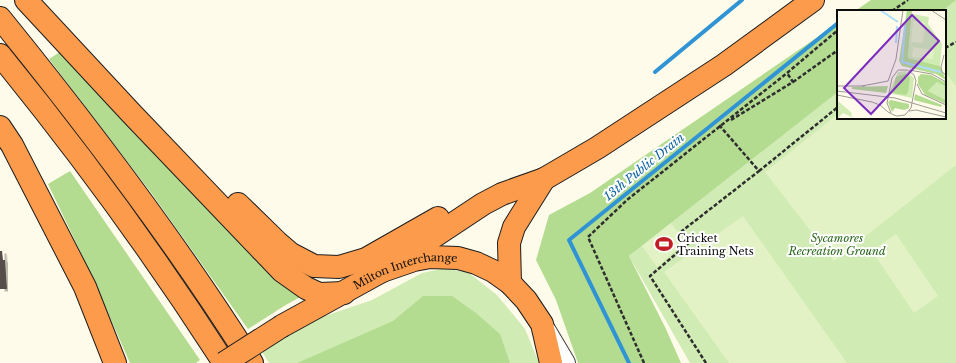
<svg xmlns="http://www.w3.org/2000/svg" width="956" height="363" viewBox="0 0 956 363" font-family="'Libre Baskerville',serif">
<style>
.green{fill:#d0ebb3}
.forest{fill:#b4dc91}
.pitch{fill:#e3f2c5}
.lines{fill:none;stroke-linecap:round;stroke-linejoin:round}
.stream{stroke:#3094d4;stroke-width:4}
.building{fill:#554d48;filter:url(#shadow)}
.minor-casing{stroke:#3f3f3f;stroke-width:22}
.highway-casing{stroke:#1d1d1d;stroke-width:24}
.path{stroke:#2e2e2e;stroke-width:2.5;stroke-dasharray:4 2;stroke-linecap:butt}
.minor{stroke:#fff;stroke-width:20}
.highway{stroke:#fc9b4c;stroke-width:22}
.highway-bridge-casing{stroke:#1d1d1d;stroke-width:24;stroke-linecap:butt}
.highway-bridge{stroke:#fc9b4c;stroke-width:22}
.labels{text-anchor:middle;stroke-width:4;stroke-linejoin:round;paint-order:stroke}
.poi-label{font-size:11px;fill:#0c0c0c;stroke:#fff;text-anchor:start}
.park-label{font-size:11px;font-style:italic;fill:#2a661a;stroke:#fff}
.street-label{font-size:11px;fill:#0c0c0c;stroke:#fff}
.water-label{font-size:12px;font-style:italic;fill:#1064a3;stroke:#fff}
.inset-river{fill:none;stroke:#adddf9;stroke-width:2}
.inset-road{fill:none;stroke:#9e9b92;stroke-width:1}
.view{fill:#7b2cbf;fill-opacity:0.15;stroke:#7b2cbf;stroke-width:2}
.inset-edge{fill:none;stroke:#0c0c0c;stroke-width:2}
</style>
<defs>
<filter id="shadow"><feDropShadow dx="4.5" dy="2.5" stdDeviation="0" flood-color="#0004"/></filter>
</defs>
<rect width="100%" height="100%" fill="#fffbeb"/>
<path class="green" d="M945,0H956V363H690L629,256L838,92V118H945V11H929Z
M445,268L469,273L497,295L525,329L539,363H269L261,350L316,319L372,300L422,273Z"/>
<path class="forest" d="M871,0H956L942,11H855Z
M838,23V92L629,256L665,327L681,363H578L556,300L536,260L549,215L590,193Z
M66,48L302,296L284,306L248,329L152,194L49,59Z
M70,171L200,360L196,363H130L90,272L48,184Z
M423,296H452L476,313L500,334L510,363H297L393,321Z"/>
<path class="pitch" d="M945,72L956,86V165L834,261L765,172L838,114V118H945Z
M743,216L847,363H729L664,272Z
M671,223L685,242L657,267L642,246Z
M896,234L938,296L914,313L872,251Z"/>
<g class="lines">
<path class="stream" d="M655,72L742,0
M629,363L569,240L838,23"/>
</g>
<path class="building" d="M0,251H2L3,260H5L7,289H0Z"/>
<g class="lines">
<g class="minor-casing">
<path id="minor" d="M546,331L565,363"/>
</g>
<g class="highway-casing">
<g id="highway">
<path d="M26,0L131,113L282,271L306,288L319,294L344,293"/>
<path d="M0,18C90,129 176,242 252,363"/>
<path d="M0,55C80,153 156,257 224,363"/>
<path d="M0,127L12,145L85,287L115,363"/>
<path d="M238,204L277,242L291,254L314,266L339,267L366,259L438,218"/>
<path d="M382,271L483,204L502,194L544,179L597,148L724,65L813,0"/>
<path d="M510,283L509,243L514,227L544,179"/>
<path id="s1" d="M282,326L382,271L414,260L430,257L458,258L476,263L493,271L510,283L526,300L542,324L551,363"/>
</g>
</g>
<path class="path" d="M892,11L908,0
M945,48L956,42
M793,82L838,50
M731,120L793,82L787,73
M759,171L838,107
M644,363L588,237L627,200L787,73L838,30
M706,363L650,276L690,242L682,231L759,171L720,126H721"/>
<use href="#minor" class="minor"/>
<use href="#highway" class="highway"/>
<g class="highway-bridge-casing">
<path id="highway-bridge" d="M224,363L282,326"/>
</g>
<use href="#highway-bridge" class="highway-bridge"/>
</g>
<defs>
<g id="stadium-bare" transform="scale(1.38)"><path d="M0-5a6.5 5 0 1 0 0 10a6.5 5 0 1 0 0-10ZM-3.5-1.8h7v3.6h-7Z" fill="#c21e27" stroke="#fff" stroke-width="2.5" paint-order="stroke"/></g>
</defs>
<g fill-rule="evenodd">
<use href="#stadium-bare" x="664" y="244"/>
</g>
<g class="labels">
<g class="poi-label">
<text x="677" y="242">Cricket<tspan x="677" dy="13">Training Nets</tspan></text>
</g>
<g class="park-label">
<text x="837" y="242">Sycamores<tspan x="837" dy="13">Recreation Ground</tspan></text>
</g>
<g class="street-label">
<text dy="4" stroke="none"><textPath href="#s1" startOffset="137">Milton Interchange</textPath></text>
</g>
<g class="water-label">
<text transform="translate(644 167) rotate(-39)" y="4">13th Public Drain</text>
</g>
</g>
<g transform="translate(837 10)">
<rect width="109" height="109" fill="#fffbeb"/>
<path d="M75,4L92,7L91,14L105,34L103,56L71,48ZM69,61L77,68L75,88L52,83L61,62ZM100,72L109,77V90L91,81ZM1,91L15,103L14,105L17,108L6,103L0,109Z" fill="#d0ebb3"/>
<path d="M70,0H75L71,48L103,56L109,70L99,64L65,56L62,51ZM68,64L73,68L71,82L69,85L55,83L59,67ZM84,64L94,65L109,73V77L100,72L91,81L109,90V94L88,85L81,74V67ZM51,76L49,83L15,79V77ZM78,84L105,95L104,97L77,90ZM54,90L72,94V98L67,100L58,98L55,102L51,92Z" fill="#b4dc91"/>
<path d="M76,11L88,12L86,33L74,32ZM76,37L97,40L96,49L75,47Z" fill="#e3f2c5"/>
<path class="inset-river" d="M43,0L61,12M68,15L65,52L104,62M59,33L60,16M75,109H89"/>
<path class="inset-road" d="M94,0L109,10M107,45L104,57L105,62L109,65M72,60L95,64L109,72M80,74L85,84L109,95M0,76H28M25,76L51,71L59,49L66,0M0,81L58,88L109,103M0,85L35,92L43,95L51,102L57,105L60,106L68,105L74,98L79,71L77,65L70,60H61L55,68L50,93L54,103M72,101L79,100L109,107"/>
<path class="view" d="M75,5L102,31L34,104L7,78Z"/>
<rect width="109" height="109" class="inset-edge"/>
</g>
</svg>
